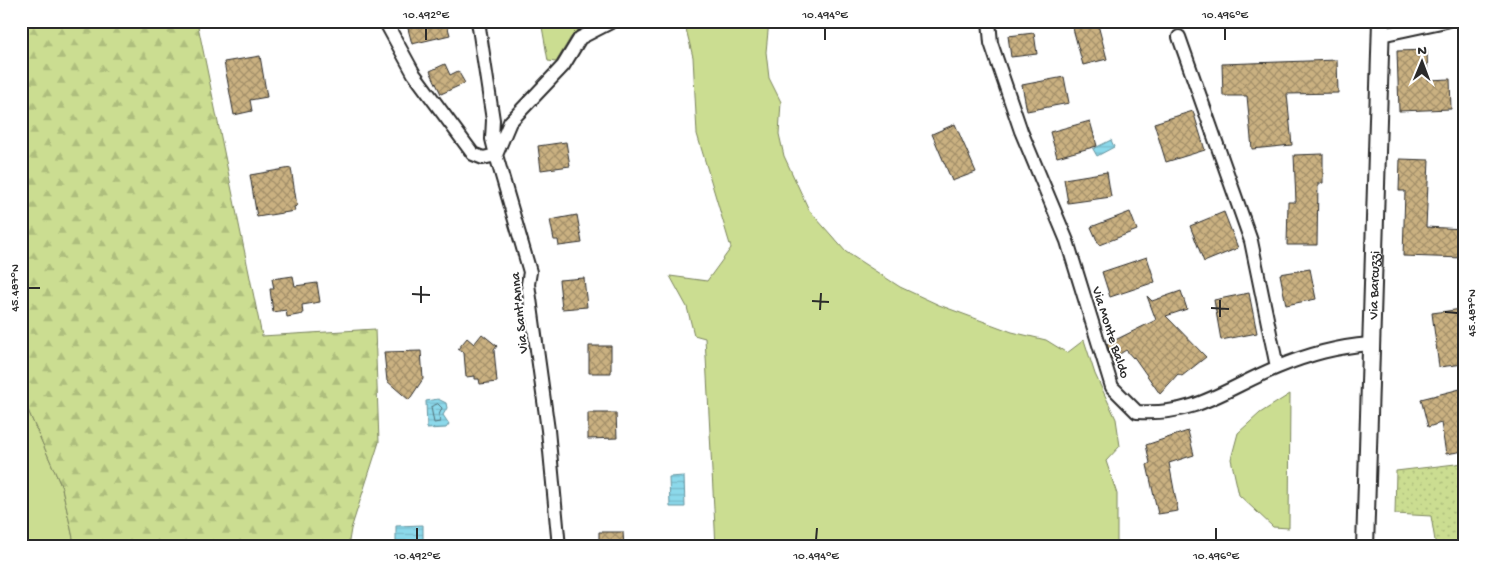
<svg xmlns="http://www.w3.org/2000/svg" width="1485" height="568" viewBox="0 0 1485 568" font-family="'Gochi Hand',sans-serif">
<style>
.grass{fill:#cbdd91;stroke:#7b845e}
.forest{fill:url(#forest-firs);stroke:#7b845e}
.park{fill:url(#park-dots);stroke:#7b845e}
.water{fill:url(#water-rules);stroke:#65939e}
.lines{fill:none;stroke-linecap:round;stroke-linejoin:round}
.shore{stroke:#527178;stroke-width:1}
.building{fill:url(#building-cross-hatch);stroke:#2b2b2b}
.minor-casing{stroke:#2b2b2b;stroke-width:16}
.tertiary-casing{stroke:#2b2b2b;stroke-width:20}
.minor{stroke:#fff;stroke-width:12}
.tertiary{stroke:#fff;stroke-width:16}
.ticks{fill:none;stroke:#2b2b2b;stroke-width:2}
.labels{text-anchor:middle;stroke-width:4;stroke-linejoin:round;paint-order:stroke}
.street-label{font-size:14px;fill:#2b2b2b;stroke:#fff}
.neatline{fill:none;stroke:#2b2b2b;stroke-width:2}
.ticks-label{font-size:12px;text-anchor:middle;fill:#2b2b2b}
</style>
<defs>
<pattern id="forest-firs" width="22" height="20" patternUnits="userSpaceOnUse" patternTransform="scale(1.25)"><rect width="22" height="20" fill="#cbdd91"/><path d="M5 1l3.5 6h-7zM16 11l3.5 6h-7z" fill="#aebe7d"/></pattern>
<pattern id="park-dots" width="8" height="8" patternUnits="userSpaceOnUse" patternTransform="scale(1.25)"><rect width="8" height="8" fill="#cbdd91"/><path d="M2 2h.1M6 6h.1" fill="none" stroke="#aebe7d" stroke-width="1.8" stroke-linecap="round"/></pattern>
<pattern id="water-rules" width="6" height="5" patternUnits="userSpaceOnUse" patternTransform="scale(1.25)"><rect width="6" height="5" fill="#8cd9eb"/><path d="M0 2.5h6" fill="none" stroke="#79baca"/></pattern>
<pattern id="building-cross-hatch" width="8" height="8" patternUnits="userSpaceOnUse" patternTransform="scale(1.25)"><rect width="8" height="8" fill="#cab181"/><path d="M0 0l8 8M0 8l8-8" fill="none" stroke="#a4906a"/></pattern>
</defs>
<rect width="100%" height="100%" fill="#fff"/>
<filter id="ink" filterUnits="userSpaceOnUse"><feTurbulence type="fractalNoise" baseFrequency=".02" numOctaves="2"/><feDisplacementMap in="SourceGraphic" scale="10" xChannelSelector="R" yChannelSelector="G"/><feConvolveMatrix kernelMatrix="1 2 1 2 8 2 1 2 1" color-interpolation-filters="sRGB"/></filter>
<g filter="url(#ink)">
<path class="grass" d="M541,21H588L571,37L556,62L548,61Z
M684,21H769L766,52L769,78L781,102L779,134L784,156L809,210L846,252L900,287L939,305L1012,332L1046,340L1067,353L1084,340L1095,374L1116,419L1120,446L1106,461L1117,494V547H716L705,338L694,335L687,307L670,276L707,281L731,248L697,134L693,57Z
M21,394L62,488L75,547H21Z
M1290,394L1289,528L1273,527L1239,495L1231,459L1238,433L1260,413Z"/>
<path class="forest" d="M21,21H197L262,336L375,329L379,442L351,529L348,547H75L62,488L21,394Z"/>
<path class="park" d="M1464,463V547H1436L1431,516L1395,514L1396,471Z"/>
<path class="water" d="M1111,140L1114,147L1097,156L1093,149Z
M438,399L446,403L447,408L443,415L449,424L446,428L427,429L426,401Z
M684,476L685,507H670L669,477Z
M423,525V547H396V526Z"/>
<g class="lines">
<path class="shore" d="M438,404L442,408L439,415L440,422L434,423L431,407Z"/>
</g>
<path class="building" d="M406,21H446L450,35L412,44Z
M1071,21H1097L1107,59L1083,65Z
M1034,33L1037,54L1011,57L1008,36Z
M1427,50L1428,80L1450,79L1451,109L1399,111L1397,51Z
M260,56L267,97L250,100L252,111L234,115L224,62Z
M1337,60L1338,93L1287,94L1292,145L1252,149L1247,96H1223L1222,64Z
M445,64L450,75L458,71L465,83L441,94L430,71Z
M1064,77L1069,103L1027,111L1022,85Z
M1193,111L1205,150L1166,162L1154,123Z
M1090,121L1097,146L1057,157L1050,132Z
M955,124L976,172L952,181L932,134Z
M566,142L570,166L541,170L538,146Z
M1323,154V183H1318L1317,245H1287L1288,202H1296L1294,155Z
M1400,159L1429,160L1426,227L1464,229V258L1403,256L1405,191H1399Z
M291,168L297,206L294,207L295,211L257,217L250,175Z
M1107,172L1111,197L1068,203L1064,179Z
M1130,212L1137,230L1099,245L1091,227Z
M1224,212L1238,248L1204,262L1190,226Z
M577,215L582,243L559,246L558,240H554L550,220Z
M1147,257L1155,282L1110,297L1102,272Z
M1310,269L1316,299L1286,305L1280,274Z
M293,276L295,286L317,283L320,302L302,305L303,314L287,317L286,310L273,312L270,289H274L272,279Z
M584,278L587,307L562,309L559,280Z
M1181,291L1187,309L1166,316L1206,357L1182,376L1178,374L1160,394L1134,357L1133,358L1126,350L1112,359L1107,344L1156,320L1147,296L1152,301Z
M1249,293L1257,333L1221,340L1214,300Z
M1462,309L1464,364L1439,367L1432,313Z
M482,334L497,346L494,350L497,382L480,384L479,379H475V376L466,377L464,353L458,349L467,338L474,344Z
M589,346H611V373H589Z
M421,351L423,379L409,400L387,381L384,352Z
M1464,388V451L1446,454L1441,423L1428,427L1421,399Z
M588,413H616L617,438L588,439Z
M1188,431L1194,455L1169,463L1178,511L1158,514L1147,465L1150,463L1146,445Z
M599,532H623L624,547H599Z"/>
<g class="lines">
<g class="minor-casing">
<path id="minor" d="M385,21L414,74L473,154L483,158L496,155
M478,21L493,120L492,139L496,155L530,272L528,284L548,430L559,547
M989,21L991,43L1021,131L1067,241L1112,387L1137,412C1197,416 1226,388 1278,367C1310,354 1336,347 1370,344
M1381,35L1446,21
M1179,37L1251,241L1277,367
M496,155L510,122L563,66L580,38L613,21"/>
</g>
<g class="tertiary-casing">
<g id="tertiary">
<path id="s1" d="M1365,547L1381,21"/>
</g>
</g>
<use href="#minor" class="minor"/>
<use href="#tertiary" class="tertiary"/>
</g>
</g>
<path class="ticks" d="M426,40V28M825,40V28M1225,40V28M28,288H40M412,294L430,295M812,301L829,302M421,303V286M1211,308L1229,309M820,310L821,293M1445,312L1458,313M1220,317V300M417,540V528M816,540L817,528M1216,540V528"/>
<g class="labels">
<g class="street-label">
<text dy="5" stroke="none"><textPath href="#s1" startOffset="262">Via Barcuzzi</textPath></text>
<text transform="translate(518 313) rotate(-96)" y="5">Via Sant'Anna</text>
<text transform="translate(1112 332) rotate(72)" y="5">Via Monte Baldo</text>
</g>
</g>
<rect width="1485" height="568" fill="none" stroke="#fff" stroke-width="55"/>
<g transform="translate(1422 62) rotate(1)" stroke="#ffffff" stroke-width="4" paint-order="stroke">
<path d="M0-4L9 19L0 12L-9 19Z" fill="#2b2b2b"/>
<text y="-8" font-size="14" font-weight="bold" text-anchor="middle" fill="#2b2b2b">N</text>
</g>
<rect x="28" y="28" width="1430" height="512" class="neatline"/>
<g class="ticks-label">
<text x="426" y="18">10.492°E</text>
<text x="825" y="18">10.494°E</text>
<text x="1225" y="18">10.496°E</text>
<text transform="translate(14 288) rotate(-90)" y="4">45.487°N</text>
<text transform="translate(1471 313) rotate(-90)" y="4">45.487°N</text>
<text x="417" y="559">10.492°E</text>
<text x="816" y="559">10.494°E</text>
<text x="1216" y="559">10.496°E</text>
</g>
</svg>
